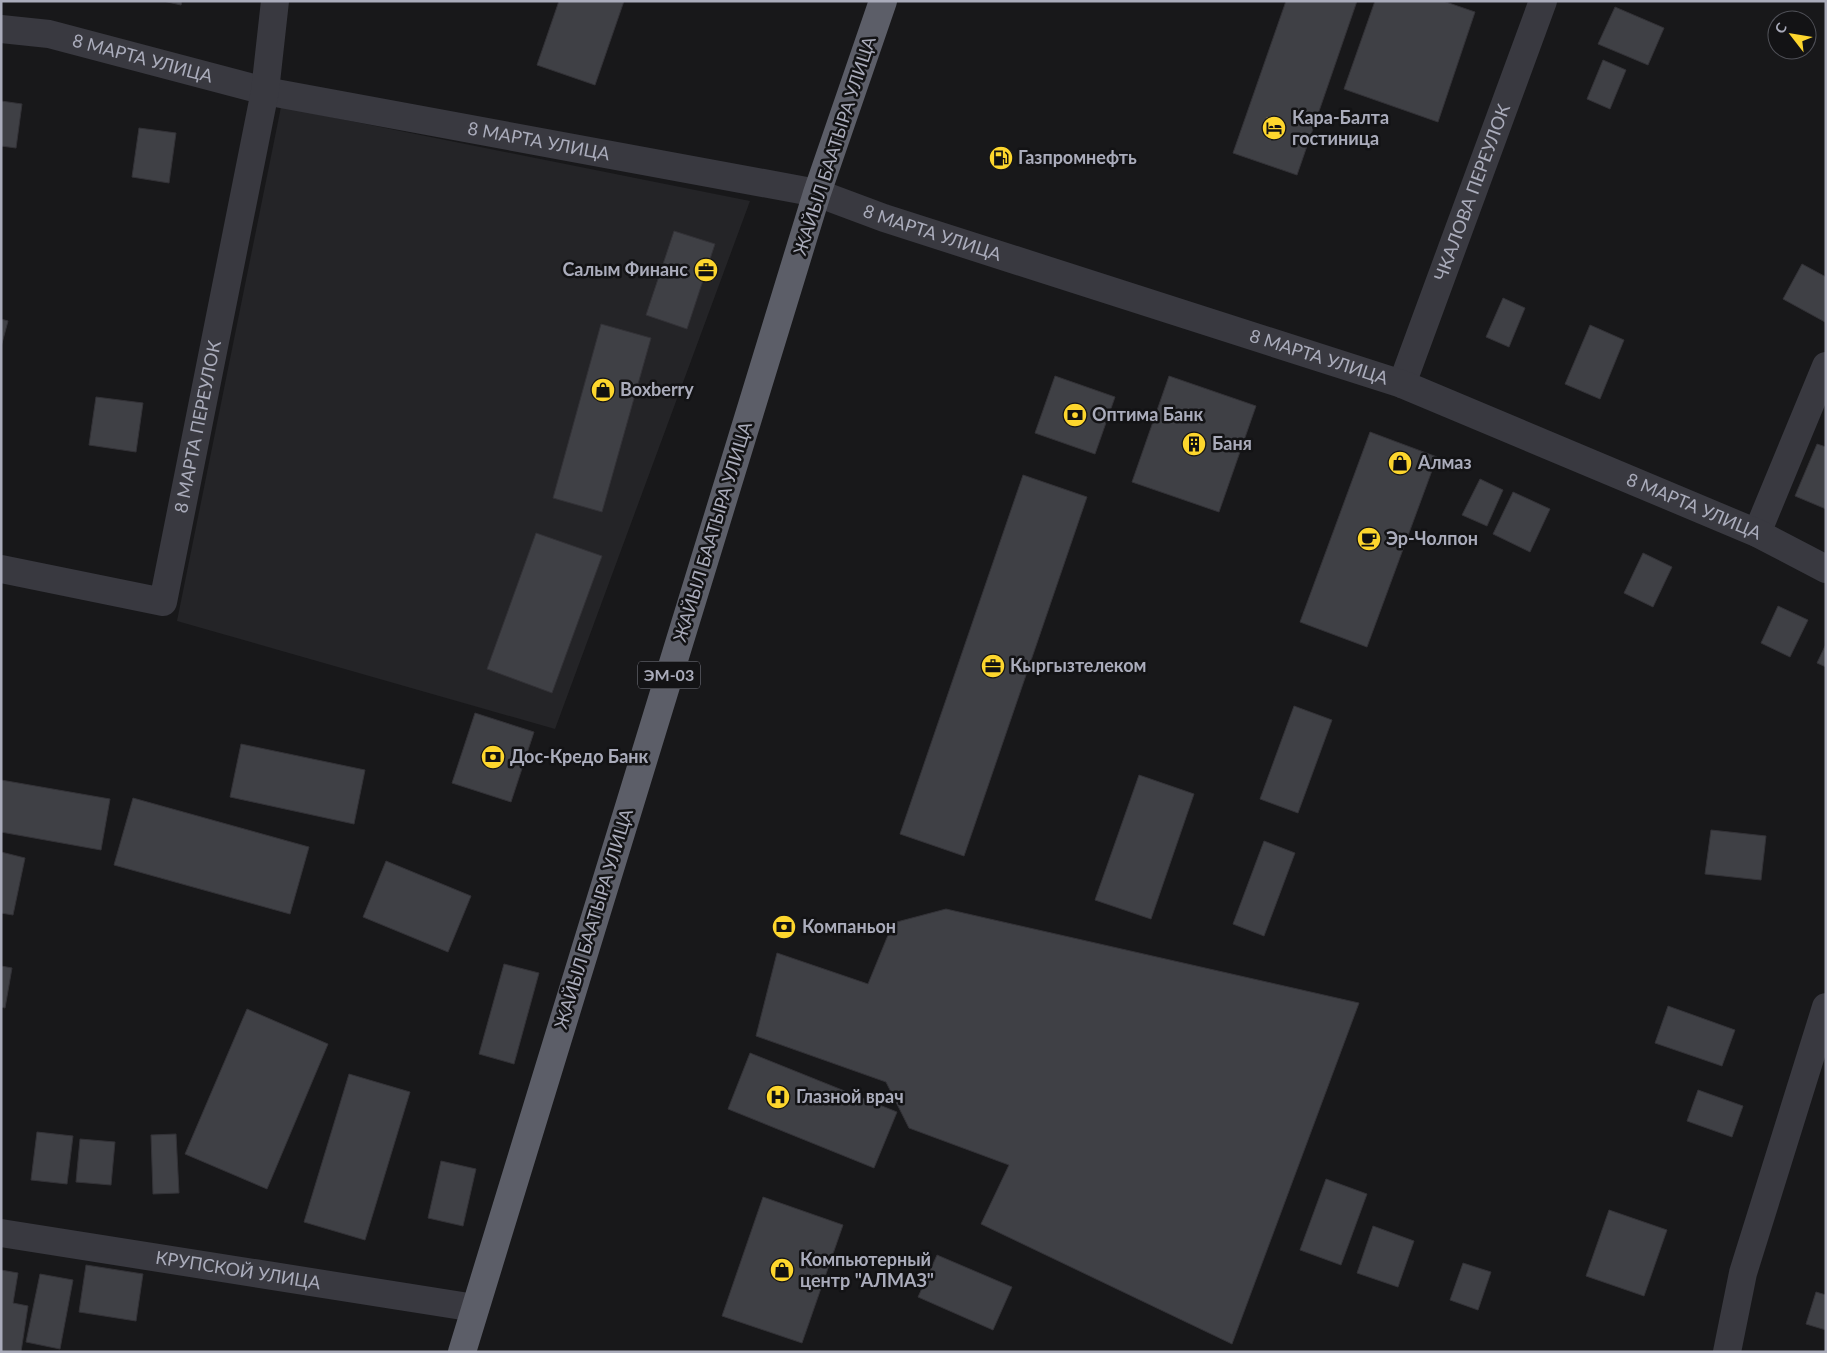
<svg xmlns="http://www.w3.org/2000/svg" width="1827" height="1353" viewBox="0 0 1827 1353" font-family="Lato,sans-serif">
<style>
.built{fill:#242427}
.building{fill:#3f4045;stroke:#333237}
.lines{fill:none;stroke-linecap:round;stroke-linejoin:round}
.minor{stroke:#393940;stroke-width:28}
.tertiary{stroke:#393940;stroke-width:28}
.trunk{stroke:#5c5e68;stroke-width:28}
.labels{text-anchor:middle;stroke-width:5;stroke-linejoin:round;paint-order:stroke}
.shield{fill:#131315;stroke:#7d7e89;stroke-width:1}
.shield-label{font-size:16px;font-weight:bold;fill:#aaacbb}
.street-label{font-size:18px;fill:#aaacbb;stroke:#131315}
.poi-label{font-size:18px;font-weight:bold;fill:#aaacbb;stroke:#131315;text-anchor:start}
</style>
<rect width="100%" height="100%" fill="#18181a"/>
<path class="built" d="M281,107L750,201L555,729L177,621Z"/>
<path class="building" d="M163,1H182L181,5Z
M559,1H624L595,85L537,65Z
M1286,1H1357L1297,175L1233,153Z
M1375,1H1443L1475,12L1438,122L1344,89Z
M1615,7L1664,28L1648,65L1598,44Z
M1603,60L1626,70L1610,109L1587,99Z
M1,101L22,104L16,148L1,146Z
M139,128L176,133L169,183L132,177Z
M674,231L715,244L687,329L646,315Z
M1802,264L1826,277L1825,322L1783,299Z
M1503,298L1525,308L1509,347L1486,337Z
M1,319L8,321L1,347Z
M601,324L651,338L602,512L553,498Z
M1590,325L1624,340L1600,399L1565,384Z
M1055,376L1115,397L1095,454L1035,433Z
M1169,376L1256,406L1219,512L1132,482Z
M96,397L143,403L136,452L89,445Z
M1370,432L1437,457L1367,647L1300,622Z
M1817,444L1826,447V509L1795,496Z
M1023,475L1087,497L964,856L900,834Z
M1480,479L1503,490L1487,526L1462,515Z
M1513,492L1550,509L1530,552L1493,534Z
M536,533L602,556L552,693L487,669Z
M1643,553L1672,567L1653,607L1624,593Z
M1778,606L1808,620L1790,657L1761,643Z
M1826,644V667L1817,663Z
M1294,706L1332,720L1298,813L1260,799Z
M475,713L534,732L511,802L452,783Z
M241,744L365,770L354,824L230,797Z
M1139,775L1194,794L1151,919L1095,900Z
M1,780L110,799L101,850L1,832Z
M133,798L309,847L290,914L114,865Z
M1711,830L1766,836L1761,880L1705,874Z
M1264,841L1295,853L1264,936L1233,924Z
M1,852L25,858L13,915L1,913Z
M386,861L471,896L448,952L363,917Z
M946,909L1359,1003L1232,1344L981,1224L1009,1165L909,1128L886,1082L756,1036L777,953L868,984L893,923Z
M504,964L539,973L514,1064L479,1054Z
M1,966L12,968L5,1008L1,1007Z
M1668,1006L1735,1030L1722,1066L1655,1043Z
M247,1009L328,1044L267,1189L185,1154Z
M750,1053L897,1112L874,1168L728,1109Z
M349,1074L410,1092L365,1240L304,1222Z
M1698,1090L1743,1106L1732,1137L1687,1121Z
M37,1132L73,1136L67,1184L31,1180Z
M176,1134L179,1193L153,1194L151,1135Z
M80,1139L115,1142L111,1185L76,1182Z
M441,1161L476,1169L463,1226L428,1218Z
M1326,1179L1367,1194L1341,1265L1300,1250Z
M763,1197L843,1225L802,1343L722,1316Z
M1609,1210L1667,1230L1644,1296L1586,1276Z
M1373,1226L1414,1241L1398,1287L1357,1273Z
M937,1255L1012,1287L993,1330L918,1297Z
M1463,1263L1491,1272L1478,1310L1450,1300Z
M86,1265L143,1274L136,1321L79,1312Z
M1,1270L18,1273L13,1303L28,1306L21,1352H1Z
M40,1274L73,1280L60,1349L26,1342Z
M1816,1292L1826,1295V1330L1806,1324Z"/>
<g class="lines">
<g class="minor">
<path id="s1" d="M1,29L49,34L265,91L817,193"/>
<path id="s2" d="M1402,384L1543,1"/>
<path d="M1757,533L1826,366"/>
<path id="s3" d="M1,569L163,602L265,91L275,1"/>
<path id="s4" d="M1,1233L475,1308"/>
<path d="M1727,1352L1743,1273L1826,1007"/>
</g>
<path class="tertiary" id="s5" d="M817,193L884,218L1402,384L1757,533L1826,569"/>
<path class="trunk" d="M462,1352L817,193L883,1"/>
</g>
<defs>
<g id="hotel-disc" transform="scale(1.25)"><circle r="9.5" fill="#fdd62d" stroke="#131315"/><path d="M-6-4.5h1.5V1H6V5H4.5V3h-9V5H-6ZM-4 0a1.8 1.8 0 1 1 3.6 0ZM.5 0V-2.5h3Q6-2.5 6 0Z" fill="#111"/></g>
<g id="fuel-disc" transform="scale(1.25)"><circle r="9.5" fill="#fdd62d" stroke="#131315"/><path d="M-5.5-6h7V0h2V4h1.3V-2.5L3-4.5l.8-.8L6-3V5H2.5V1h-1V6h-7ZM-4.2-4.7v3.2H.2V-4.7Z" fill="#111"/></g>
<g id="office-disc" transform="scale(1.25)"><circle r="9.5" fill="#fdd62d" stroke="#131315"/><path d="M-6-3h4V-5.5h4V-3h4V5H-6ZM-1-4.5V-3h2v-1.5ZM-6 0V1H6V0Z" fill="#111"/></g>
<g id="shop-disc" transform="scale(1.25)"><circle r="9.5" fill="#fdd62d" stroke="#131315"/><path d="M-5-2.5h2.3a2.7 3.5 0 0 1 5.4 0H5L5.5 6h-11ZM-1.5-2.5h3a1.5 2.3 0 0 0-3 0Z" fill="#111"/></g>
<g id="bank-disc" transform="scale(1.25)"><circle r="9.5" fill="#fdd62d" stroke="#131315"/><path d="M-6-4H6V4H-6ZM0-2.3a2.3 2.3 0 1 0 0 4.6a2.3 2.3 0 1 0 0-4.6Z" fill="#111"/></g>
<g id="building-disc" transform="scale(1.25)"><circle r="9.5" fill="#fdd62d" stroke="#131315"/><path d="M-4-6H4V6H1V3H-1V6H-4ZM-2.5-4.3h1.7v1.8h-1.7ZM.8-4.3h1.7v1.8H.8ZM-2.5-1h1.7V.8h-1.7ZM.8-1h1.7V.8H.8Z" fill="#111"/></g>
<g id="cafe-disc" transform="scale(1.25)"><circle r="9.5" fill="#fdd62d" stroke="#131315"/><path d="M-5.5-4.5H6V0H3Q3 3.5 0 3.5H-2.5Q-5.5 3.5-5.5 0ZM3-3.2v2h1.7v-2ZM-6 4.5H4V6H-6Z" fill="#111"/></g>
<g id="hospital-disc" transform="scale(1.25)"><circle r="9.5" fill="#fdd62d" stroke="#131315"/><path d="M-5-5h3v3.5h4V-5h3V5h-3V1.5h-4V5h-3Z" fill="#111"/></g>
</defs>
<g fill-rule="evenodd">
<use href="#hotel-disc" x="1274" y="128"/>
<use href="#fuel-disc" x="1001" y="158"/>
<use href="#office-disc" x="706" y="270"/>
<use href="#shop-disc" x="603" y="390"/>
<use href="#bank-disc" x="1075" y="415"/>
<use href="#building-disc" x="1194" y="444"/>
<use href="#shop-disc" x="1400" y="463"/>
<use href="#cafe-disc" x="1369" y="539"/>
<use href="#office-disc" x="993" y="666"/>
<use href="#bank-disc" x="493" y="757"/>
<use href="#bank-disc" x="784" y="927"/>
<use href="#hospital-disc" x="778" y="1097"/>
<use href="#shop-disc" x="782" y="1270"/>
</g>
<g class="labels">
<rect class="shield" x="638" y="661.5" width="62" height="27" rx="4"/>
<g class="shield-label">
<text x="669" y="681">ЭМ-03</text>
</g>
<g class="street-label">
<text dy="6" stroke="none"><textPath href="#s1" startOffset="145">8 МАРТА УЛИЦА</textPath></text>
<text dy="6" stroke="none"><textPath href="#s1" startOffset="550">8 МАРТА УЛИЦА</textPath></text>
<text transform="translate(835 146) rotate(-72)" y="6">ЖАЙЫЛ БААТЫРА УЛИЦА</text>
<text dy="6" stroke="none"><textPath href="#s2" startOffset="204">ЧКАЛОВА ПЕРЕУЛОК</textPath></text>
<text dy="6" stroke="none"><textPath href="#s5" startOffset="122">8 МАРТА УЛИЦА</textPath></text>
<text dy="6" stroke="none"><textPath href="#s5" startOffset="528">8 МАРТА УЛИЦА</textPath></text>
<text dy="6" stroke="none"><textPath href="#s3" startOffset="344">8 МАРТА ПЕРЕУЛОК</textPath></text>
<text dy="6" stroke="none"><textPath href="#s5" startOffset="932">8 МАРТА УЛИЦА</textPath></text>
<text transform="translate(713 532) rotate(-73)" y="6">ЖАЙЫЛ БААТЫРА УЛИЦА</text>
<text transform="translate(594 919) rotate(-73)" y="6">ЖАЙЫЛ БААТЫРА УЛИЦА</text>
<text dy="6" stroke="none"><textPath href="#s4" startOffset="240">КРУПСКОЙ УЛИЦА</textPath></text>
</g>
<g class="poi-label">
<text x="1292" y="124">Кара-Балта<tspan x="1292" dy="21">гостиница</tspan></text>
<text x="1018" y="164">Газпромнефть</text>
<text x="688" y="276" text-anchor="end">Салым Финанс</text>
<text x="620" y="396">Boxberry</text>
<text x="1092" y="421">Оптима Банк</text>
<text x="1212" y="450">Баня</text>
<text x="1418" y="469">Алмаз</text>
<text x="1386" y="545">Эр-Чолпон</text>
<text x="1010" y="672">Кыргызтелеком</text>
<text x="510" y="763">Дос-Кредо Банк</text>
<text x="802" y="933">Компаньон</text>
<text x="796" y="1103">Глазной врач</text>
<text x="800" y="1266">Компьютерный<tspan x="800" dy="21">центр "АЛМАЗ"</tspan></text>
</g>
</g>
<rect width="1827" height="1353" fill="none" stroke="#aaacbb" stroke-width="5"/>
<g transform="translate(1792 35) rotate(301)"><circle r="24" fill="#131315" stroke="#4f5057"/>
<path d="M0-4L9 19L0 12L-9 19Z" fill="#fdd62d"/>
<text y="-8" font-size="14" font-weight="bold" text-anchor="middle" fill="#aaacbb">С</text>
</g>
</svg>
